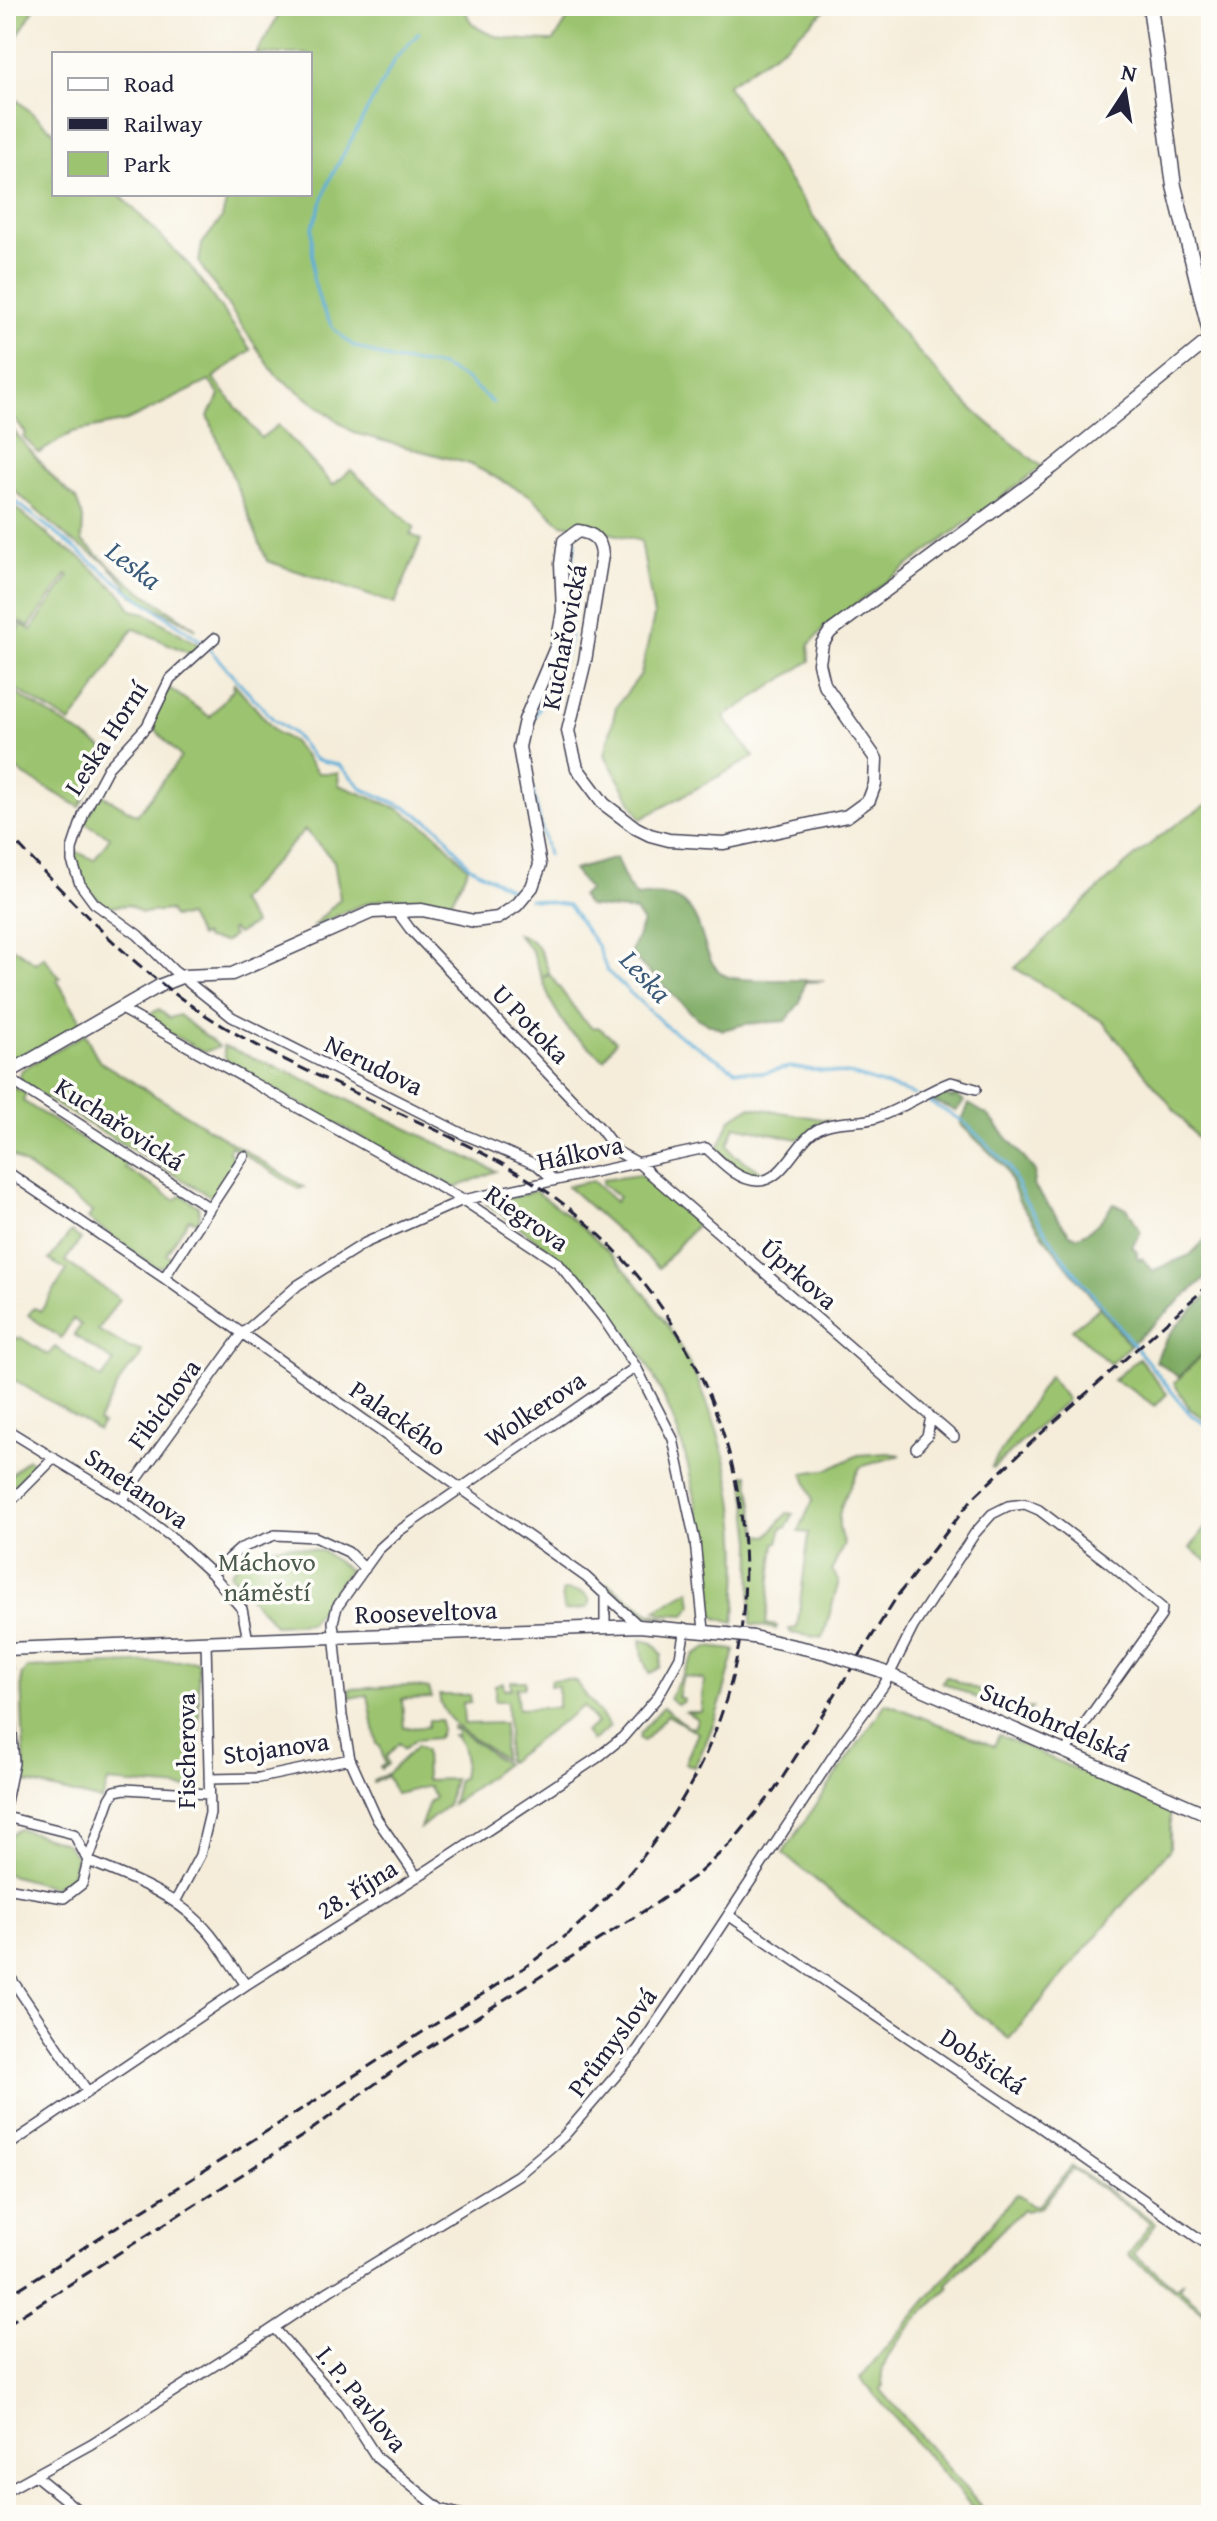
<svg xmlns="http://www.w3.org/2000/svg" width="1217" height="2521" viewBox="0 0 1217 2521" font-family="'Gentium Book Plus',serif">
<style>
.green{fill:#9cc470;stroke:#5f7356;stroke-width:2}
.forest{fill:#7daa62;stroke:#50664e;stroke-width:2}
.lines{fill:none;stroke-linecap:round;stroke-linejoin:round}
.stream{stroke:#5fafd9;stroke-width:3}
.street-casing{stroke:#424053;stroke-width:12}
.secondary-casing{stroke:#424053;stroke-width:15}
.primary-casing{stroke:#424053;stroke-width:17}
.street{stroke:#fff;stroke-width:9}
.secondary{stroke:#fff;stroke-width:12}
.primary{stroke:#fff;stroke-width:14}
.rail{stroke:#22223b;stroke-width:3;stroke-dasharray:12 6;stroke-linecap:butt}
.secondary-bridge-casing{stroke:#424053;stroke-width:15;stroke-linecap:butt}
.secondary-bridge{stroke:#fff;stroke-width:12}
.labels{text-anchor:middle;stroke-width:7;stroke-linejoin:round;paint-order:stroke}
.street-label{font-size:26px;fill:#22223b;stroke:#fdfcf7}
.park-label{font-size:26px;fill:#4d5b4e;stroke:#fdfcf7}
.water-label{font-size:28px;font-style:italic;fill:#3a5a7a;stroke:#fdfcf7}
</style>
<rect width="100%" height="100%" fill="#fdfcf7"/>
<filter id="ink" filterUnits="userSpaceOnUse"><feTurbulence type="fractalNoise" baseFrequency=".0125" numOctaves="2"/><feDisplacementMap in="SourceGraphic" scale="16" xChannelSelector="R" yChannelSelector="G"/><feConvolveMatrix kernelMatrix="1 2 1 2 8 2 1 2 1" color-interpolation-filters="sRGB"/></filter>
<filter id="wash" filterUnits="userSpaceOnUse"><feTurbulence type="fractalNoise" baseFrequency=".006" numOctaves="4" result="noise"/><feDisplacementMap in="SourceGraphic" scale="32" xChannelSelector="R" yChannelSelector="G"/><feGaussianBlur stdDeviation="1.8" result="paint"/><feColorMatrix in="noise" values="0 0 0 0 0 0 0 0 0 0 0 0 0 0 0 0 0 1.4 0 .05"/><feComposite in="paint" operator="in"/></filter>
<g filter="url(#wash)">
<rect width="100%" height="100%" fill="#f5edda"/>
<path class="green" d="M6,6H36L6,55Z
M284,6H463C466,11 468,19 472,23C492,43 529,40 554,41L576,6H830L783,47L727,85C795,194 869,303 959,396C984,422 1014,444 1042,467L826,626L809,645L810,661L724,717L754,757L641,819L605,755L616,707L641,674L654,616L641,541L586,527L561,524L531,496L470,464L354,433L275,374L199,263L202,244L222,218L228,194H310V54H256Z
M17,100L54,132V194H119L190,266L251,350L213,378L261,438L278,425L333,485L351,470L415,528L410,534L421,540L395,604L267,561L208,416L220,396L209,381L127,421L73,432L39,453L23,437L26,433L6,410V397L11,390L6,384V114Z
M6,422L56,481L76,499L83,518L82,541L132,585L197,629L132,595L125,583L106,563L69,539L6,483Z
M6,500L59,544L82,559L122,595L132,610L146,613L202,647L193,655L133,628L92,694L70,723L6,683V648L22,625L31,630L69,576L67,574L29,627L21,622L6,643Z
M234,683L276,732L292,741L318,773H338L339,785L399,809L435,833L468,868L448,908C388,887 367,902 312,927L340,899L334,861L305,830L238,901L254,924L237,934L232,929L230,931L233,936L224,942L206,939L203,935L199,937L188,916L173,917L169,910L142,913L129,905L107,907L80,883L73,850L94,860L110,837L85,823L99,793L137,815L181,757L150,724L169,688L210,717L233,689Z
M6,687L109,752L80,807L24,775L6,760Z
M1211,802V1155L1103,1022L1015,968C1077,911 1138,844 1211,802Z
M517,934C538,939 542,954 549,972L544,977L550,975L581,1017L592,1028L598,1027L616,1041L604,1059L568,1030L551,1002L532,951Z
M6,943L36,963L44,957L60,978L57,980L82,1023L30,1053L6,1063Z
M159,1009L169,1018L179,1015L219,1047L204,1052L143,1018Z
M85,1034L99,1061L304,1187L299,1189L231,1146L229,1151L233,1157L232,1168L212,1197L22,1084L19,1075L23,1069Z
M223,1046L289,1072L496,1171L455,1188L230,1066L225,1057Z
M6,1085L26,1093L23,1101L89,1144L94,1138L130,1161L125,1168L175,1200L182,1195L198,1206L200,1216L197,1222L189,1219L166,1254L172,1258L167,1266L155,1267L88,1219L92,1212L8,1153L6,1154Z
M750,1107L828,1120L798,1139L735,1126L728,1144L732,1153L765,1174L762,1177C741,1177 731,1166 717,1151L730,1120Z
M640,1175L697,1224L659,1268L567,1186L593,1181L615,1202L619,1197L602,1184V1180Z
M535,1191C678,1289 756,1448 734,1623L717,1618L712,1614C704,1560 699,1503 684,1451C650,1338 582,1267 486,1204Z
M71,1232L81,1239L65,1261L119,1299L98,1330L130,1348L142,1351L139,1359L125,1373L98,1421L102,1424L98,1430L6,1375V1348L14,1337L18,1339L20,1337L48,1355L55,1347L102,1379L114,1362L74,1335L81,1325L73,1319L61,1338L28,1315L34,1308L41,1311L67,1270L49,1260Z
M1100,1307L1130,1345L1110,1364L1072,1329Z
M1211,1346V1423L1190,1409L1174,1383Z
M1139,1358L1167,1394L1155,1406L1132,1390L1113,1380Z
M1049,1376L1067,1400L993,1468L991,1467Z
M888,1453L901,1455L860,1467C847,1495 830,1513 844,1544L832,1570L839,1581L823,1638L791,1633L789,1629L797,1628L809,1533L799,1532L800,1528L813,1500L803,1473L830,1469L858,1455Z
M27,1459L35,1464L6,1494V1480Z
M744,1475H748L758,1535L768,1536L787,1513L793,1514L786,1528H782L778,1542L775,1543L766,1624L777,1626L776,1629L751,1624L752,1541Z
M1211,1520V1564L1190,1548Z
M289,1545L322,1551L349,1570L310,1623L275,1625L230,1574C242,1554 267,1547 289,1545Z
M607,1583L649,1613L673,1620L637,1614L619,1595L605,1585Z
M566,1590C576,1592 590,1590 590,1604L587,1608L564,1611L562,1592Z
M690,1590L692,1606L685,1615L663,1614L656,1610Z
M641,1640L653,1643L662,1654L660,1667L649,1674L643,1658Z
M708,1647L735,1650C725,1690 714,1730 694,1767L685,1763L698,1733L667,1715L644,1741L639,1740L640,1733L663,1707L687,1726L695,1727L697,1719L686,1712H701L704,1680L683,1676L678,1697L684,1699L683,1702L677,1704L669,1698L695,1654Z
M195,1660L198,1663L200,1784L194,1789L108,1782L102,1801L25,1782L21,1676L27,1668Z
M946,1676L1019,1709L1032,1708L1023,1719L942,1682Z
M567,1679L575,1681L610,1727L592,1741L585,1732L597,1723L583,1706L508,1762L506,1761L508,1732L507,1701H495V1685L503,1682L504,1689H511V1681H525V1687L516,1688L518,1709L558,1707V1686H550L551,1680Z
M410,1686L429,1689L432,1698L402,1699L404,1728L428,1727L429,1720H441V1731L437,1738L415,1740L404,1749L399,1743L386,1757L388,1764L381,1769L380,1767L385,1765L380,1745H377L368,1695L350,1698L349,1689Z
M439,1695H470L471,1702L463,1703L464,1724L504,1723L503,1759C481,1743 441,1723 439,1695Z
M886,1703L994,1746L999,1735L1170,1811V1849L1009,2039L783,1853Z
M453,1726L505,1764L452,1804L458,1779L462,1778C464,1763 468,1746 453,1735H457L456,1730L452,1729Z
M417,1746L425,1751L426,1780L454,1779L447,1806L420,1828L429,1802L435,1798L429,1786L396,1794L387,1776L373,1783V1781L387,1774Z
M20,1829L66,1843L76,1857L71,1877L53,1887L6,1874V1854L11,1834Z
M1072,2166L1156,2223L1134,2254L1176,2288L1183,2281L1179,2288L1202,2308L1208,2306L1211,2308V2326L1207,2323L1210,2317L1128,2255L1151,2223L1073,2169L1041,2207L1026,2211L1023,2209L947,2284L950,2287C930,2306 872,2357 883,2386L881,2390L984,2510L988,2509L993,2515H979L860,2378L1013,2198L1017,2194L1031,2205H1039Z"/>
<path class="forest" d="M616,858L628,886L637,897C718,883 689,957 726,976C740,983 802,978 824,981L805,982L800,1002L786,1021L745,1024L723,1030L698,1019L630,954L643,923L635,911L588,906L581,896L589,890L573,870Z
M960,1086L957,1097L964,1101L956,1111L926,1098L938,1093L953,1098L955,1093L948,1090Z
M969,1104L989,1116L1035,1171L1033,1185L1070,1234L1076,1237C1093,1231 1103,1219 1113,1204L1127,1208L1141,1232L1132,1246L1138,1253L1136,1255L1140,1260L1142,1258L1152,1271L1190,1255L1211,1234V1273L1130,1345L1048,1242L1019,1201L1005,1167L960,1124Z
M1211,1293V1346L1179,1377L1156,1361C1166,1332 1188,1313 1211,1293Z"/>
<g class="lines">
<path class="stream" d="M419,33L395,59L330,179L312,229L313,278L321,306L334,329L352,345L392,360L441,366L467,380L493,403
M6,494L125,588L204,643
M209,649L274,720L293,733L314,759L339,765L363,789L409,809L440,829L469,866L519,894
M528,768L527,739L531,724L565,656L570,636L571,569L576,541
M531,783L548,855
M529,899L568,905L598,947L607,971L668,1028L735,1070L764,1073L790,1067L854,1075L915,1095
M922,1098L963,1121L1008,1165L1024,1199L1065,1260L1190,1414L1211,1428"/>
</g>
</g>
<g filter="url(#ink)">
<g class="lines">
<g class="street-casing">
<path id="street" d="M215,638L170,679L147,726L108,768L84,813L72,849V861L80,884L94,903L138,935L173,970L232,1017L463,1134L537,1165L554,1180
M396,910L410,929L599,1127L618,1152L638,1163L954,1437
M121,1009L463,1200L558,1263L602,1317L636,1367L673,1439L695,1541L704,1630
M6,1077L210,1208
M6,1171L164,1278L586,1577L639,1626
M164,1278L244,1156
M6,1429L122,1500L174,1539L212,1574L242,1609L248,1640
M916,1448L927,1436L931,1417
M122,1500L242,1334L298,1285L365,1243L463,1200L706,1148C721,1161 736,1180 758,1181C782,1181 795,1146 812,1133C830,1119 852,1124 872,1119C900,1111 924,1092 951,1082L976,1089
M6,1506L54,1458
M212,1574L241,1548L275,1535L315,1537L348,1552L365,1569
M605,1628V1593
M6,1650L14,1763L6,1802
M209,1779L259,1778L350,1759
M209,1794L125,1789L115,1791L110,1799L88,1861C133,1879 179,1896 210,1934C223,1950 234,1969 246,1985
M6,1817L74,1834L88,1861L82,1884L64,1898L6,1888
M417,1877L377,1819L350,1759L342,1716L333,1622L337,1607L378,1550L399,1531L636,1367
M175,1902L200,1855L210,1813L206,1641
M728,1915L1030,2120L1211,2247
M6,1971L88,2092
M6,2147L246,1985L431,1868L597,1758L623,1737L657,1698L680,1657L685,1628
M274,2328L345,2408L377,2458L440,2509L463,2515
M266,2333L329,2291L518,2175L563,2137L637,2051L682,1985L841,1744L884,1685L913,1627L975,1533L992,1514L1008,1506L1025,1504L1039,1510L1110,1564L1162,1608L1161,1616L1066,1750
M36,2476L84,2515
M6,2491L91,2444L261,2336"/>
</g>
<g class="secondary-casing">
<path id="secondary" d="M6,1074L161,985L184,976L232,974L372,912L422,910L474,921L498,918L517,905L532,887L540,865L519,747L525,720L557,645L563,611L561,564L564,541L578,531C593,533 601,540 602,555L585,661L568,731L577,768L604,804L636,828L650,835L669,840L724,843L847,816L869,800L875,784L876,759L824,684L819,663L822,644L830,632L1053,467L1211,338
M753,1637L826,1653
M6,1649L639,1626L727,1634
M879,1670L1211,1816"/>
</g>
<g class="primary-casing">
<path id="primary" d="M1150,6L1174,186L1211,336"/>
</g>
<use href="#street" class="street"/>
<use href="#secondary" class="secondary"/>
<use href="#primary" class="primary"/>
<path class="rail" d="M6,832C73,902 138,976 223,1026C316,1082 420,1116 513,1170C674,1263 765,1448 741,1631C722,1770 638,1888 525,1967L6,2297
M6,2325L304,2135L407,2061L655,1904L699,1873L732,1842L774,1791L898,1595L973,1498L1037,1437L1211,1283"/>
<g class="secondary-bridge-casing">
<path id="secondary-bridge" d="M727,1634L753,1637
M826,1653L879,1670"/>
</g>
<use href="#secondary-bridge" class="secondary-bridge"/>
</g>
</g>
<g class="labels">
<g class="street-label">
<text transform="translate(564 637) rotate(-79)" y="9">Kuchařovická</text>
<text transform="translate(106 738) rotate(-57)" y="9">Leska Horní</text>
<text transform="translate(531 1024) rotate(46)" y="9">U Potoka</text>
<text transform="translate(374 1065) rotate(26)" y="9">Nerudova</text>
<text transform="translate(120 1124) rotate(33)" y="9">Kuchařovická</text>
<text transform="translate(580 1153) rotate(-12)" y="9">Hálkova</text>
<text transform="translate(527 1218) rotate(35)" y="9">Riegrova</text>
<text transform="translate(799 1274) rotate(41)" y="9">Úprkova</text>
<text transform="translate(164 1404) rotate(-54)" y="9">Fibichova</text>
<text transform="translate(535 1409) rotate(-34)" y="9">Wolkerova</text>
<text transform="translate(398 1418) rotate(35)" y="9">Palackého</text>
<text transform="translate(137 1488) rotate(35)" y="9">Smetanova</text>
<text transform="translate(426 1612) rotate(-2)" y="9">Rooseveltova</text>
<text transform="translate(1055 1722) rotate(24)" y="9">Suchohrdelská</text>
<text transform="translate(276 1748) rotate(-8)" y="9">Stojanova</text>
<text transform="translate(186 1751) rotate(-90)" y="9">Fischerova</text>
<text transform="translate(357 1889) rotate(-32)" y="9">28. října</text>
<text transform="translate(612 2042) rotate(-53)" y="9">Průmyslová</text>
<text transform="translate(983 2061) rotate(34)" y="9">Dobšická</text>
<text transform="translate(362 2399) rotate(51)" y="9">I. P. Pavlova</text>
</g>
<g class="park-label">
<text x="267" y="1571">Máchovo<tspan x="267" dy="30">náměstí</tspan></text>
</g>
<g class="water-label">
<text transform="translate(134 565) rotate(37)" y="10">Leska</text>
<text transform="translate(646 976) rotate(47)" y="10">Leska</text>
</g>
</g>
<rect width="1217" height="2521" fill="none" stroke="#fdfcf7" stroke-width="32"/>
<rect x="52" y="52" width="260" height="144" fill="#fdfcf7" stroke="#a5a5ac" stroke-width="2"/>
<rect x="68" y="78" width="40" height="12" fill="#ffffff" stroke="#a5a5ac" stroke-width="2"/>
<text x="124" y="92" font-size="24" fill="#22223b">Road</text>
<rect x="68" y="118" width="40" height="12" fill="#22223b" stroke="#a5a5ac" stroke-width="2"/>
<text x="124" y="132" font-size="24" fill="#22223b">Railway</text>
<rect x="68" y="152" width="40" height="24" fill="#9cc470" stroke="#a5a5ac" stroke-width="2"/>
<text x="124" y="172" font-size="24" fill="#22223b">Park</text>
<g transform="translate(1125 92) rotate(12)" stroke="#fdfcf7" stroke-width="6" paint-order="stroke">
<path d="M0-6L14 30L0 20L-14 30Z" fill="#22223b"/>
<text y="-12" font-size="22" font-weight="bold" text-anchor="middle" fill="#22223b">N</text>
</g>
</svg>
